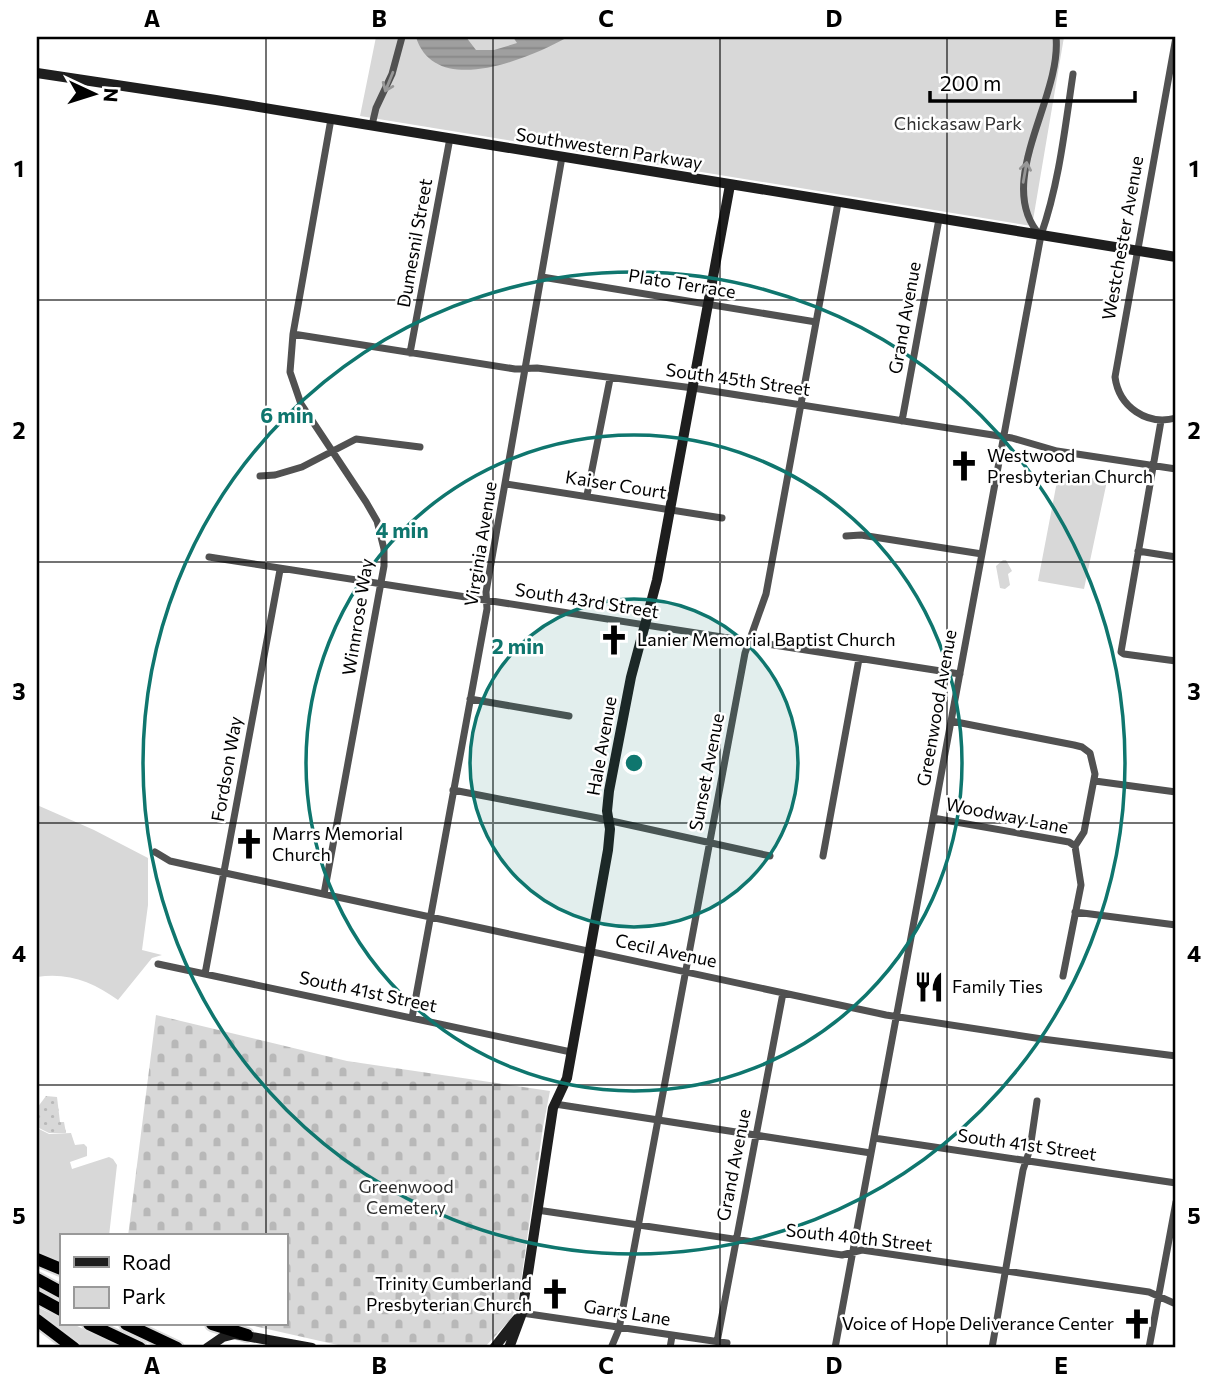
<svg xmlns="http://www.w3.org/2000/svg" width="1213" height="1385" viewBox="0 0 1213 1385" font-family="Commissioner,sans-serif">
<style>
.green{fill:#d8d8d8}
.cemetery{fill:url(#cemetery-stones)}
.garden{fill:url(#garden-dots)}
.water{fill:url(#water-rules)}
.lines{fill:none;stroke-linecap:round;stroke-linejoin:round}
.highway-casing{stroke:#dbdbdb;stroke-width:16}
.street{stroke:#515151;stroke-width:7}
.secondary{stroke:#1e1e1e;stroke-width:10}
.highway{stroke:#000;stroke-width:12}
.oneway{stroke:#979797}
.grid{fill:none;stroke:#000;stroke-width:2;stroke-opacity:0.55}
.ring{fill:none;stroke:#0f766e;stroke-width:3.5}
.labels{text-anchor:middle;stroke-width:5;stroke-linejoin:round;paint-order:stroke}
.park-label{font-size:18px;fill:#2f2f2f;stroke:#fff}
.street-label{font-size:18px;fill:#000;stroke:#fff}
.poi-label{font-size:18px;fill:#000;stroke:#fff;text-anchor:start}
.centre{fill:#0f766e;stroke:#fff;stroke-width:3.5}
.ring-label{font-size:21px;text-anchor:middle;font-weight:bold;fill:#0f766e;stroke:#fff;stroke-width:5;stroke-linejoin:round;paint-order:stroke}
.neatline{fill:none;stroke:#000;stroke-width:2.5}
.grid-label{font-size:23px;text-anchor:middle;font-weight:bold;fill:#000}
</style>
<defs>
<pattern id="cemetery-stones" width="16" height="16" patternUnits="userSpaceOnUse" patternTransform="scale(1.75)"><rect width="16" height="16" fill="#d8d8d8"/><path d="M2 7V4a2 2 0 0 1 4 0v3zM10 15v-3a2 2 0 0 1 4 0v3z" fill="#b8b8b8"/></pattern>
<pattern id="garden-dots" width="8" height="8" patternUnits="userSpaceOnUse" patternTransform="scale(1.75)"><rect width="8" height="8" fill="#d8d8d8"/><path d="M2 2h.1M6 6h.1" fill="none" stroke="#b8b8b8" stroke-width="1.8" stroke-linecap="round"/></pattern>
<pattern id="water-rules" width="6" height="5" patternUnits="userSpaceOnUse" patternTransform="scale(1.75)"><rect width="6" height="5" fill="#9f9f9f"/><path d="M0 2.5h6" fill="none" stroke="#878787"/></pattern>
</defs>
<rect width="100%" height="100%" fill="#fff"/>
<path class="green" d="M376,37H1064L1032,226L360,116Z
M1059,471L1107,481L1084,589L1038,581Z
M1003,560H1006L1012,571L1008,574L1010,585L1005,589L1000,588L996,566Z
M37,805L94,830L148,858V905L142,950L162,955L152,958L118,1000C93,982 68,972 37,977Z
M37,1128L49,1134L71,1133L75,1145L84,1144L87,1147V1156L70,1162L72,1169L109,1157L113,1159L117,1165L109,1236H61V1262L37,1252Z
M37,1307L61,1318V1324H73L123,1348H80L37,1314Z"/>
<path class="cemetery" d="M156,1015L347,1061L550,1091L543,1127L518,1302L511,1319L484,1348H351L245,1324H285V1236H128Z"/>
<path class="garden" d="M46,1096L57,1097L60,1122H64L66,1133H49L37,1127V1108Z"/>
<path class="water" d="M416,37H466L476,50H494L517,43L513,37H568C530,58 435,99 416,37Z"/>
<g class="lines">
<g class="highway-casing">
<path id="highway" d="M37,1259L61,1269
M37,1279L61,1292
M37,1297L61,1310
M37,1320L74,1348
M89,1324L140,1348
M126,1324L177,1348
M212,1324L247,1335"/>
</g>
<path class="street" d="M1176,37L1115,377C1119,407 1147,426 1176,418
M372,125L376,108L392,74L402,37
M1040,235C993,183 1062,98 1056,37
M542,277L816,322
M293,334L515,369L537,368L693,388L1012,438L1057,451L1176,469
M410,353L450,138
M902,421L939,219
M1161,421L1121,652L1124,654L1176,661
M260,476L275,475L302,467L356,439L420,447
M506,484L722,518
M587,495L610,379
M846,536L861,535L982,554
M1138,551L1176,557
M209,557L960,674
M470,699L569,716
M951,721L1074,745L1082,747L1090,753L1095,774L1084,832L1075,846L1081,885L1063,976
M1095,781L1176,792
M453,790L598,818L770,856
M933,818L1069,842L1075,846
M155,852L170,861L188,865L886,1015L1042,1039L1176,1056
M823,856L859,659
M324,894L384,566V549L377,521L366,502L301,404L290,372L293,334L331,119
M1075,912L1176,925
M158,964L571,1052
M205,974L280,570
M412,1018L487,609L486,592L562,157
M555,1104L871,1153
M874,1138L1176,1183
M537,1210L842,1255L862,1250L1149,1292L1176,1304
M522,1313L727,1343
M717,1342L783,993
M611,1348L619,1329L745,653L766,594L838,203
M670,1348L672,1336
M835,1348L1041,235C1059,184 1065,128 1073,74
M992,1348L1023,1170L1030,1149L1037,1101
M1149,1348L1176,1202"/>
<path class="secondary" d="M37,73L216,100L1176,257
M207,1348L223,1337L235,1334L312,1348
M494,1348L517,1319
M509,1348L522,1313L553,1108L567,1078L608,850L610,829L607,811L609,791L631,677L657,580L730,185"/>
<use href="#highway" class="highway"/>
</g>
<defs><path id="oneway-shaft" d="M-6 0H5M1.5-3L5.5 0L1.5 3" fill="none" stroke-width="1.6" stroke-linecap="round" stroke-linejoin="round" transform="scale(1.75)"/></defs>
<g class="oneway">
<use href="#oneway-shaft" transform="translate(389 82) rotate(112)"/>
<use href="#oneway-shaft" transform="translate(1025 172) rotate(-80)"/>
</g>
<path class="grid" d="M266,37V1236M493,37V1348M720,37V1348M947,37V1348M37,300H1176M37,562H1176M37,823H1176M37,1085H1176M266,1324V1348"/>
<circle cx="634" cy="763" r="164" fill="#0f766e" fill-opacity=".12"/>
<g class="ring">
<circle cx="634" cy="763" r="164"/>
<circle cx="634" cy="763" r="328"/>
<circle cx="634" cy="763" r="491"/>
</g>
<defs>
<g id="church-bare" transform="scale(2.415)"><path d="M-1.2-6h2.4v3.5h3.3v2.4h-3.3V6h-2.4V-.1h-3.3v-2.4h3.3Z" fill="#000" stroke="#fff" stroke-width="2.5" paint-order="stroke"/></g>
<g id="restaurant-bare" transform="scale(2.415)"><path d="M-5-6h1v4h1v-4h1v4h1v-4h1v5L-1.5 .5V6h-2V.5L-5-1ZM5-6V6H3V1.5H1.5Q1.5-4 5-6Z" fill="#000" stroke="#fff" stroke-width="2.5" paint-order="stroke"/></g>
</defs>
<g fill-rule="evenodd">
<use href="#church-bare" x="964" y="466"/>
<use href="#church-bare" x="614" y="640"/>
<use href="#church-bare" x="249" y="844"/>
<use href="#restaurant-bare" x="929" y="987"/>
<use href="#church-bare" x="555" y="1294"/>
<use href="#church-bare" x="1137" y="1324"/>
</g>
<g class="labels">
<g class="park-label">
<text x="958" y="130">Chickasaw Park</text>
<text x="406" y="1193">Greenwood<tspan x="406" dy="21">Cemetery</tspan></text>
</g>
<g class="street-label">
<text transform="translate(609 149) rotate(9)" y="6">Southwestern Parkway</text>
<text transform="translate(1123 238) rotate(-80)" y="6">Westchester Avenue</text>
<text transform="translate(415 243) rotate(-80)" y="6">Dumesnil Street</text>
<text transform="translate(682 284) rotate(9)" y="6">Plato Terrace</text>
<text transform="translate(905 318) rotate(-80)" y="6">Grand Avenue</text>
<text transform="translate(738 380) rotate(8)" y="6">South 45th Street</text>
<text transform="translate(616 485) rotate(9)" y="6">Kaiser Court</text>
<text transform="translate(481 544) rotate(-81)" y="6">Virginia Avenue</text>
<text transform="translate(587 601) rotate(9)" y="6">South 43rd Street</text>
<text transform="translate(358 617) rotate(-81)" y="6">Winnrose Way</text>
<text transform="translate(937 708) rotate(-80)" y="6">Greenwood Avenue</text>
<text transform="translate(602 746) rotate(-80)" y="6">Hale Avenue</text>
<text transform="translate(227 769) rotate(-80)" y="6">Fordson Way</text>
<text transform="translate(707 772) rotate(-79)" y="6">Sunset Avenue</text>
<text transform="translate(1007 816) rotate(11)" y="6">Woodway Lane</text>
<text transform="translate(666 951) rotate(12)" y="6">Cecil Avenue</text>
<text transform="translate(368 992) rotate(12)" y="6">South 41st Street</text>
<text transform="translate(1027 1145) rotate(8)" y="6">South 41st Street</text>
<text transform="translate(734 1165) rotate(-79)" y="6">Grand Avenue</text>
<text transform="translate(859 1238) rotate(6)" y="6">South 40th Street</text>
<text transform="translate(627 1313) rotate(9)" y="6">Garrs Lane</text>
</g>
<g class="poi-label">
<text x="987" y="462">Westwood<tspan x="987" dy="21">Presbyterian Church</tspan></text>
<text x="637" y="646">Lanier Memorial Baptist Church</text>
<text x="272" y="840">Marrs Memorial<tspan x="272" dy="21">Church</tspan></text>
<text x="952" y="993">Family Ties</text>
<text x="532" y="1290" text-anchor="end">Trinity Cumberland<tspan x="532" dy="21">Presbyterian Church</tspan></text>
<text x="1114" y="1330" text-anchor="end">Voice of Hope Deliverance Center</text>
</g>
</g>
<circle cx="634" cy="763" r="10" class="centre"/>
<g class="ring-label">
<text x="287" y="423">6 min</text>
<text x="402" y="538">4 min</text>
<text x="518" y="654">2 min</text>
</g>
<rect width="1213" height="1385" fill="none" stroke="#ffffff" stroke-width="77"/>
<rect x="60" y="1234" width="228" height="91" fill="#ffffff" stroke="#999999" stroke-width="2"/>
<rect x="74" y="1257" width="35" height="10" fill="#1e1e1e" stroke="#999999" stroke-width="2"/>
<text x="122" y="1270" font-size="21" fill="#000000">Road</text>
<rect x="74" y="1287" width="35" height="21" fill="#d8d8d8" stroke="#999999" stroke-width="2"/>
<text x="122" y="1304" font-size="21" fill="#000000">Park</text>
<g transform="translate(94 94) rotate(94)" stroke="#ffffff" stroke-width="5" paint-order="stroke">
<path d="M0-5L12 26L0 18L-12 26Z" fill="#000000"/>
<text y="-10" font-size="19" font-weight="bold" text-anchor="middle" fill="#000000">N</text>
</g>
<path d="M930 91v10h205v-10" fill="none" stroke="#000000" stroke-width="3.5"/>
<text x="940" y="91" font-size="21" fill="#000000" stroke="#ffffff" stroke-width="5" paint-order="stroke">200 m</text>
<rect x="38" y="38" width="1136" height="1308" class="neatline"/>
<g class="grid-label">
<text x="152" y="27">A</text>
<text x="379" y="27">B</text>
<text x="606" y="27">C</text>
<text x="834" y="27">D</text>
<text x="1061" y="27">E</text>
<text x="19" y="177">1</text>
<text x="1194" y="177">1</text>
<text x="19" y="439">2</text>
<text x="1194" y="439">2</text>
<text x="19" y="700">3</text>
<text x="1194" y="700">3</text>
<text x="19" y="962">4</text>
<text x="1194" y="962">4</text>
<text x="19" y="1224">5</text>
<text x="1194" y="1224">5</text>
<text x="152" y="1374">A</text>
<text x="379" y="1374">B</text>
<text x="606" y="1374">C</text>
<text x="834" y="1374">D</text>
<text x="1061" y="1374">E</text>
</g>
</svg>
